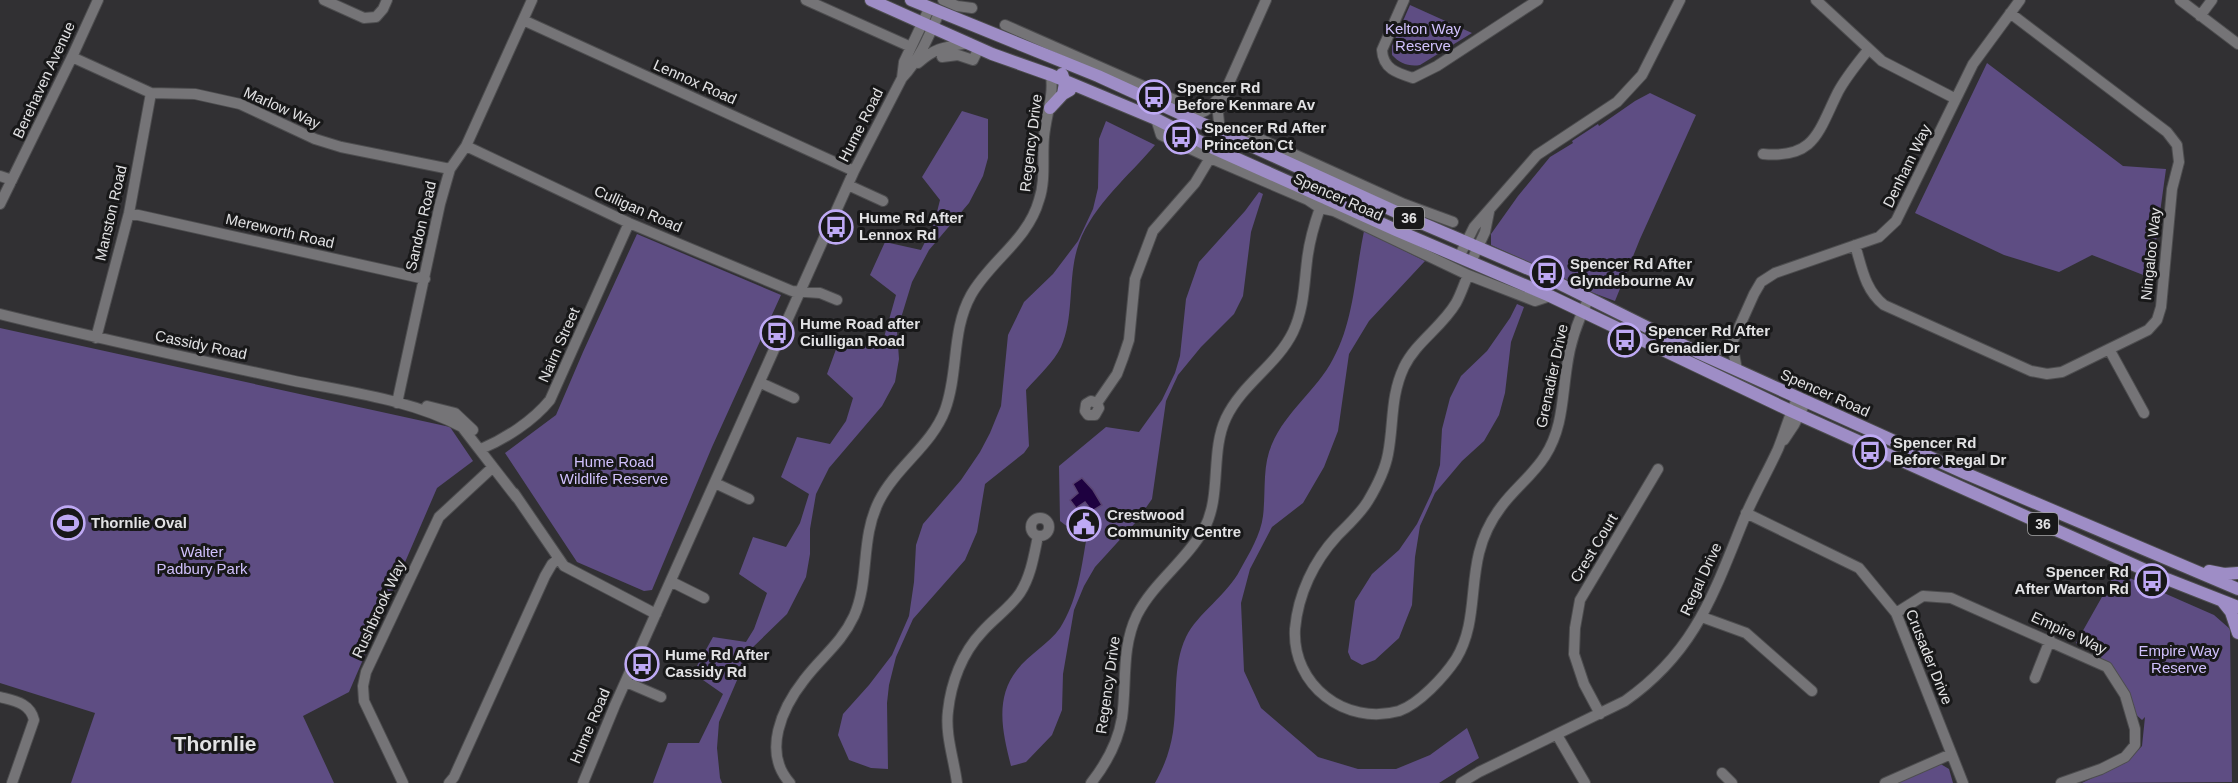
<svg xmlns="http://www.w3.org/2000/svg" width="2238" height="783" viewBox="0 0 2238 783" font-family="Arial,sans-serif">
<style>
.green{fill:#5e4d83}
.water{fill:#1e0140;stroke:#594471;stroke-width:1.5}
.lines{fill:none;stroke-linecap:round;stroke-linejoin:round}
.minor-casing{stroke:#4d4d4f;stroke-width:12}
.major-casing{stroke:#4d4d4f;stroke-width:14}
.minor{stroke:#757477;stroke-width:10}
.major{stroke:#9e8dc6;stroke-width:12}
.labels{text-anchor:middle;stroke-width:6;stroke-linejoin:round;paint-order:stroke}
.shield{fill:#181819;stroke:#a5a5a7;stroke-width:1.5}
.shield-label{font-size:14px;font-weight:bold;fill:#e2e2e4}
.park-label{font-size:15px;fill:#d1c1fd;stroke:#181819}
.street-label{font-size:15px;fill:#e2e2e4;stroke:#181819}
.poi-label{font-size:15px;font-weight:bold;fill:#e2e2e4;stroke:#181819;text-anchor:start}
.district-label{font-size:21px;font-weight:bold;fill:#e2e2e4;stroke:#181819}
</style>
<rect width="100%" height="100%" fill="#313033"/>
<path class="green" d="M1410,5L1472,33L1420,65C1409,67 1399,63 1392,55V46Z
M1987,63L2123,166L2166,169L2151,278L2092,255L2059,272L2004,255L1915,213Z
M1650,93L1696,115L1640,239L1615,301L1561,281L1555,274L1491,245V234L1518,196L1550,157L1573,143L1572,141L1598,124L1599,126L1635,101Z
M962,111L988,119V158L983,176L969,203L929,250L912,282L897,331L899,359L895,382L882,406L829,468L816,494L810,529V554L806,577L787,614L750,650L719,722L717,748L720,778L722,783H653L668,743H699L723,694L693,673L713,637L746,642L754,629L767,593L739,574L753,537L786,547L800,523L809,494L781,477L797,437L830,444L846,421L853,398L827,374L839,341L881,348L896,295L870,275L885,242L921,250L934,224L940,200L922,177Z
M1106,121L1155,145C1129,176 1094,204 1079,243C1067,276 1075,316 1061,347C1054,362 1037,377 1026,390L1029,446L1024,453L985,484L977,532L965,560L913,619L896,657L889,685L887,703L888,769L871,768L849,760L838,735L843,714L869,685L892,655L909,616L914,582L916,545L923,524L961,480L980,452L990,433L1001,406L1008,335L1024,302L1053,274L1078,241L1093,209L1098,188L1099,139Z
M1259,192L1263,194L1251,232L1243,296L1234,314L1201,347L1178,375L1166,401L1152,499L1136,522L1095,567L1084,586L1074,610L1063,674L1062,710L1052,735L1026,762L1011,766C1003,734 994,699 1017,670C1029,654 1049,644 1060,628C1077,601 1081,571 1086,541L1060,521L1059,466L1106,427L1139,432L1162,400L1175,373L1180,356L1186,299L1199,262L1245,211Z
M1364,231L1425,261L1369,321L1349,354L1338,431L1324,467L1303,503L1272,527L1250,569L1241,603L1244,671L1261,708L1318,757L1358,769H1396L1430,755L1467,728L1479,758L1439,783H1155C1164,767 1170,751 1173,732C1178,701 1172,666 1186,637C1197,614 1228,594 1240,570C1249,554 1261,534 1263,516C1266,492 1262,466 1272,444C1286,411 1317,390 1333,359C1354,321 1355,274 1364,231Z
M637,234L781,295L712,447L652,590L644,591L577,562L505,453L556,415L583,352Z
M1517,304L1524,307L1511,342L1505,393L1499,415L1484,441L1462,461L1435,493L1420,526L1415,557L1412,605L1399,638L1375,660L1362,665L1351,659L1348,652L1355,601L1372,574L1399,550L1417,524L1432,492L1440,465L1442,429L1450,398L1461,376L1487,351L1510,318Z
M0,328L450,427L473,461L437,488L349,692L303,716L334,783H71L95,713L0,683Z
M2116,572L2214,615L2230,629L2232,782L2082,783L2129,760L2142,746L2145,717L2142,720L2133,712L2099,654L2076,643Z
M1939,763L1949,769L1953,783H1885Z"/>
<path class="water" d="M1082,478L1093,490L1102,505L1092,511L1085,502L1076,508L1070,500L1078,493L1073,484Z"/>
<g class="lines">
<g class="minor-casing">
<path id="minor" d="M324,0L364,18L376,17L383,9L387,0
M806,0L911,47
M943,0L957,6L972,8
M1404,0L1382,50C1383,69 1397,73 1413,78L1437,66L1538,0
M1816,0L1882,61L1956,99
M2180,0L2238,44
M2200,16L2212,0
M523,20L854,171
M1005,25L1175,100
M72,57L151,93L195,94L240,104L315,139L341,147L450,169
M942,57L958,55L973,60L979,48
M918,63C936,47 945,47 969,43
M902,78L904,62L929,9
M1167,105C1179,104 1194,118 1205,111C1211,107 1217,99 1223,94
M1156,119L1161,135L1210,158L1308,200L1320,208L1334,211L1468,275L1535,301L1550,296
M1220,132L1218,113L1225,92L1266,0
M1247,133L1404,204L1453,222
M466,146L629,223L792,291L820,293L837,300
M1763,154C1815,159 1818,132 1838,92C1846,77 1857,64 1868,50
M0,176L12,180
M848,185L883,201
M0,204L72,57L98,0
M129,213L425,279
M1855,245C1862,268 1865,290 1884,305L2031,371L2047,374L2062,372L2148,330L2157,320L2161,307L2172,189L2179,162L2177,145L2167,132L2010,13
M1459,257L1474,227L1537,155L1617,102L1642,75L1680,0
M1471,262L1485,232L1489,212
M1468,275C1464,284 1461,294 1456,303C1442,327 1416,342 1404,367C1390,397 1394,423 1388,454C1385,470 1377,486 1368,501C1360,514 1348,525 1337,536C1314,561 1298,594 1295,629C1292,685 1345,726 1399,711C1419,704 1444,677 1456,659C1476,626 1470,589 1479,553C1483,537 1491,520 1501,507C1514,489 1533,475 1545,456C1563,428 1562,398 1567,366C1570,342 1578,320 1589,298
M0,314C96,338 193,359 290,380C347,392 410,399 462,427L517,498
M96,338L129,213L151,93
M1732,343L1737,370
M2109,349L2144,413
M1697,352L1719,350L1732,343L1754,294L1761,282L1775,273L1879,237L1896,221L1973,64L2020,0
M761,383L794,398
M397,403L440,204L450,169L466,146L532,0
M1097,403L1091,401L1086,404L1085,411L1088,415H1095L1099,408L1097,403L1117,374L1123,358L1129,340L1135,279L1153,231L1195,183L1210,158
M427,406L455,413L473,430
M1784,440L1794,425L1806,401
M481,449C505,439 533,421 550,400L629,223
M715,483L749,499
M514,493L564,566L656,614
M1746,513L1859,568L1896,613L1963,783
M1031 527a9 9 0 1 1 18 0a9 9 0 1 1-18 0Z
M672,582L704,598
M1896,613L1923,596L1951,598L2107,667L2125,695L2135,729V745L2125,757L2101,769L2061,783
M1702,617L1746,633L1812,691
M2035,678L2050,640
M626,682L661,697
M0,697C15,701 30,703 34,720L12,783
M1600,714L1584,684L1574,654L1575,628L1580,600L1658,469
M1557,735L1585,783
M1722,773L1732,783
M403,783L364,701L363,686L366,672L439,517L493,467
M449,783L454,777L545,576L552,564L558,559
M583,783L615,705L854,171L902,78C919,60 929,36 939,13
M790,783C762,752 782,708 804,680C821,657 841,644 854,616C870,580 860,539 879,501C896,467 932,445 945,410C959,372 951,331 971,295C990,261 1028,240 1039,200C1046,180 1042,158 1044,137C1046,115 1054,97 1051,75
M957,783C954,759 945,735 948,711C951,683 962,653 982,632C994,618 1010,608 1020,593C1031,576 1034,555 1038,536
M1091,783C1106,764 1118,742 1122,718C1127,683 1121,648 1137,615C1154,582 1186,561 1204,529C1222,496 1210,452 1226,418C1242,384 1277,365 1293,332C1304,309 1304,285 1307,261C1309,242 1314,225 1320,208
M1461,783L1479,772L1625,701C1695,652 1713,595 1744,519C1754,495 1767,473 1778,449C1785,432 1789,415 1798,397
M1885,783L1951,754"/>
</g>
<g class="major-casing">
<path id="major" d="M871,0L992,54L1051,75L1156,119L1213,148L1396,230L1550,296L1791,411L2154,574L2238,607
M911,0L1098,76L1405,216L1538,273L1697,352L1967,474L2238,589
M1062,74L1065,83L1063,94
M1050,108L1063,94L1070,90
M2209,571L2224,574L2238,573
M2223,602L2231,612L2238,633"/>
</g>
<use href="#minor" class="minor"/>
<use href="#major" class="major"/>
</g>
<defs>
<g id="bus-ring" transform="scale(1.725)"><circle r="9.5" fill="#181819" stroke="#bea9f4" stroke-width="1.5"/><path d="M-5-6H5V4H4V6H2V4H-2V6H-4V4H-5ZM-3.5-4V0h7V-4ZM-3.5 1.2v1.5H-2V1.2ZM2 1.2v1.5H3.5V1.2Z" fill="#bea9f4"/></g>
<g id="stadium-ring" transform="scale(1.725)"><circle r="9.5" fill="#181819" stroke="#bea9f4" stroke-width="1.5"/><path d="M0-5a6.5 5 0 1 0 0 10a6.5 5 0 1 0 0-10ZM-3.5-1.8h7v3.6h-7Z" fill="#bea9f4"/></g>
<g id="civic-ring" transform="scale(1.725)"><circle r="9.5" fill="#181819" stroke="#bea9f4" stroke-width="1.5"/><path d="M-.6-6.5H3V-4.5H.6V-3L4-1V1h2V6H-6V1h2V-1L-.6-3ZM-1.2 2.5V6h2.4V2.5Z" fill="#bea9f4"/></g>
</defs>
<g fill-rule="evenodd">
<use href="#bus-ring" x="1154" y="97"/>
<use href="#bus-ring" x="1181" y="137"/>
<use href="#bus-ring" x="836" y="227"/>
<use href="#bus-ring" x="1547" y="273"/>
<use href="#bus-ring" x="777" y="333"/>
<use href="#bus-ring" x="1625" y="340"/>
<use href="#bus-ring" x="1870" y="452"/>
<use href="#stadium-ring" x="68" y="523"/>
<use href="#civic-ring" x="1084" y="524"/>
<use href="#bus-ring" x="2152" y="581"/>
<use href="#bus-ring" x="642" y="664"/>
</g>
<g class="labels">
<g class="shield">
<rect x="1394" y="207" width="30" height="22" rx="4.5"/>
<rect x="2028" y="513" width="30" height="22" rx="4.5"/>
</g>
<g class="shield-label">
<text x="1409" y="223">36</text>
<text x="2043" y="529">36</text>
</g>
<g class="park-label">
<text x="1423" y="34">Kelton Way<tspan x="1423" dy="17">Reserve</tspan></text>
<text x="614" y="467">Hume Road<tspan x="614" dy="17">Wildlife Reserve</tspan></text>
<text x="202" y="557">Walter<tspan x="202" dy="17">Padbury Park</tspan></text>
<text x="2179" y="656">Empire Way<tspan x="2179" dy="17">Reserve</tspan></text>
</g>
<g class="street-label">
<text transform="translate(44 80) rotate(-65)" y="5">Berehaven Avenue</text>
<text transform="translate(695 82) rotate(24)" y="5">Lennox Road</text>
<text transform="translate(282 108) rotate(24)" y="5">Marlow Way</text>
<text transform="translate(861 125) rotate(-63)" y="5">Hume Road</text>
<text transform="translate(1031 143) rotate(-83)" y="5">Regency Drive</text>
<text transform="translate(1907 166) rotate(-64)" y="5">Denham Way</text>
<text transform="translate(1338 197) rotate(24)" y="5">Spencer Road</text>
<text transform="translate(638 209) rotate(24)" y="5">Culligan Road</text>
<text transform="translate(111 213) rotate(-77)" y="5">Manston Road</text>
<text transform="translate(421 226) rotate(-77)" y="5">Sandon Road</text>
<text transform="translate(280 231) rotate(13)" y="5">Mereworth Road</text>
<text transform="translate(2151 254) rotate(-84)" y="5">Ningaloo Way</text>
<text transform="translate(201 345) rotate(12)" y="5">Cassidy Road</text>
<text transform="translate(559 345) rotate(-66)" y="5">Nairn Street</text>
<text transform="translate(1552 376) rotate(-78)" y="5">Grenadier Drive</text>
<text transform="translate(1825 393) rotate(24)" y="5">Spencer Road</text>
<text transform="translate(1594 548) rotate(-59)" y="5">Crest Court</text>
<text transform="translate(1701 579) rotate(-65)" y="5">Regal Drive</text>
<text transform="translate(379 609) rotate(-65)" y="5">Rushbrook Way</text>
<text transform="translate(2069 633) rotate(25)" y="5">Empire Way</text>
<text transform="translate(1929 657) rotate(68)" y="5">Crusader Drive</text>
<text transform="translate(1108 685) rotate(-82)" y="5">Regency Drive</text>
<text transform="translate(590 726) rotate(-67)" y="5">Hume Road</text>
</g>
<g class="poi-label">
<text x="1177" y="93">Spencer Rd<tspan x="1177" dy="17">Before Kenmare Av</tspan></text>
<text x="1204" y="133">Spencer Rd After<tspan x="1204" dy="17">Princeton Ct</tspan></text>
<text x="859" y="223">Hume Rd After<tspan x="859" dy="17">Lennox Rd</tspan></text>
<text x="1570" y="269">Spencer Rd After<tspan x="1570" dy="17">Glyndebourne Av</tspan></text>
<text x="800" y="329">Hume Road after<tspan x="800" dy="17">Ciulligan Road</tspan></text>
<text x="1648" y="336">Spencer Rd After<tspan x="1648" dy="17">Grenadier Dr</tspan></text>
<text x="1893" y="448">Spencer Rd<tspan x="1893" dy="17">Before Regal Dr</tspan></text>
<text x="1107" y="520">Crestwood<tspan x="1107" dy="17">Community Centre</tspan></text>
<text x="91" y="528">Thornlie Oval</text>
<text x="2129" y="577" text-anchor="end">Spencer Rd<tspan x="2129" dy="17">After Warton Rd</tspan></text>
<text x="665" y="660">Hume Rd After<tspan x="665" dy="17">Cassidy Rd</tspan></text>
</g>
<g class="district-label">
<text x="215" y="751">Thornlie</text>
</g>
</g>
</svg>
